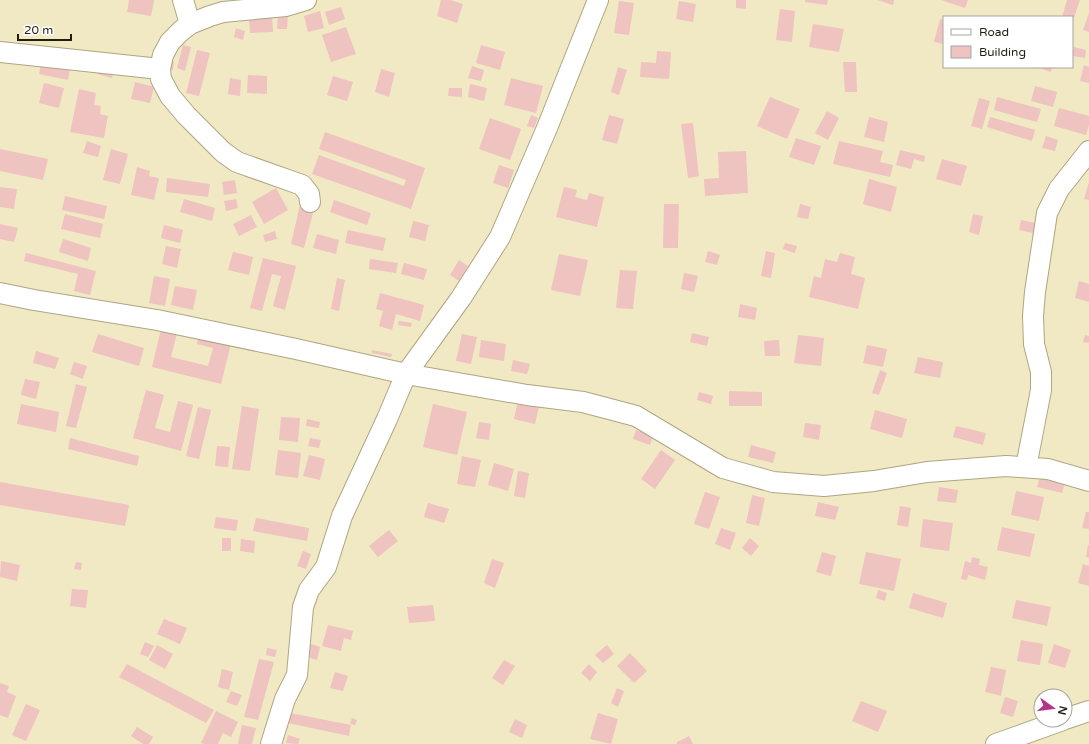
<svg xmlns="http://www.w3.org/2000/svg" width="1089" height="744" viewBox="0 0 1089 744" font-family="'Varela Round',sans-serif">
<style>
.building{fill:#eec3c0}
.lines{fill:none;stroke-linecap:round;stroke-linejoin:round}
.minor-casing{stroke:#aea683;stroke-width:22}
.minor{stroke:#fff;stroke-width:20}
</style>
<rect width="100%" height="100%" fill="#f1e9c3"/>
<path class="building" d="M129,0H154L151,16L127,12Z
M441,0H450L463,4L457,23L437,16Z
M736,0H746V9L736,8Z
M805,0H828L827,5L805,2Z
M877,0H894L893,5Z
M941,0H968L965,8Z
M1067,0H1080L1072,24V17H1062Z
M619,1L634,3L629,35L614,33Z
M679,1L696,4L693,22L676,19Z
M341,7L345,19L329,25L325,12Z
M780,9L795,11L792,42L776,40Z
M320,11L324,28L308,32L304,16Z
M1089,13V32L1083,30Z
M278,14L288,15L287,29H277Z
M272,15L273,32L250,33L249,17Z
M940,19L944,20V44L934,42Z
M813,24L844,29L839,52L809,47Z
M346,27L356,54L331,62L322,35Z
M236,28L245,31L243,40L234,37Z
M183,45L191,47L185,71L177,68Z
M481,45L505,52L500,70L476,63Z
M1074,47L1086,50L1085,58L1072,56Z
M197,50L210,53L199,96L186,93Z
M657,51L671,52L669,79L640,77L641,62L656,63Z
M42,58L71,64L68,80L39,74Z
M165,60L174,61L173,70L164,69Z
M843,62H856L857,92H845Z
M1084,65L1089,67V83L1080,81Z
M99,66L114,70L112,78L97,74Z
M472,66L484,70L481,81L468,78Z
M618,67L627,70L619,95L611,92Z
M1036,67H1052L1051,72Z
M381,69L395,73L389,97L375,92Z
M248,75L267,76V94L247,93Z
M333,76L353,82L347,101L327,95Z
M230,78L241,80L240,96L228,94Z
M511,78L543,86L536,113L504,105Z
M135,82L154,87L150,103L131,99Z
M44,83L64,88L59,108L39,103Z
M470,84L487,88L484,101L468,97Z
M1035,86L1057,92L1053,107L1031,101Z
M449,88H462V97L448,96Z
M79,89L96,93L94,105L101,106L100,114L108,116L104,138L70,132Z
M770,97L800,109L787,139L757,126Z
M997,97L1041,109L1037,122L994,110Z
M979,98L990,101L982,129L971,126Z
M1059,108L1089,116V125L1086,135L1054,126Z
M827,111L839,118L828,140L815,133Z
M531,115L538,118L534,128L527,126Z
M609,115L624,119L617,144L602,140Z
M869,117L888,122L884,142L864,137Z
M990,117L1035,130L1032,141L987,127Z
M490,118L521,129L510,160L479,149Z
M693,123L699,176L688,178L681,124Z
M325,132L425,168L411,209L312,174L319,155L404,186L406,180L319,149Z
M1046,136L1058,140L1055,151L1042,148Z
M796,138L821,146L814,165L789,157Z
M87,141L101,146L98,157L83,153Z
M839,141L883,151L880,162L893,165L890,177L833,164Z
M0,149L48,159L43,180L0,171Z
M111,149L128,154L120,184L103,180Z
M900,150L925,156L924,162L914,159L911,169L896,165Z
M746,151L748,193L705,196L704,179L719,178L718,152Z
M942,159L967,166L961,186L936,179Z
M499,165L514,170L508,188L493,183Z
M137,167L150,171L149,176L159,178L154,200L131,195Z
M167,178L210,184L208,197L166,192Z
M869,179L897,187L891,212L863,204Z
M235,180L237,193L224,195L222,182Z
M1089,182V200L1084,199Z
M0,187L17,189L14,209L0,207Z
M564,187L577,190L575,197L587,200L589,193L604,197L597,227L556,217Z
M276,188L288,210L264,224L252,202Z
M65,196L107,206L104,219L62,210Z
M184,199L215,208L212,221L180,212Z
M236,199L238,208L226,211L224,201Z
M334,200L371,213L367,225L330,212Z
M664,204H679L678,248H663Z
M800,204L811,207L808,219L797,217Z
M300,205L314,209L304,248L291,244Z
M65,214L103,224L100,238L61,229Z
M973,214L983,216L979,235L969,232Z
M251,215L257,227L239,236L233,224Z
M1021,220L1036,223L1033,233L1019,230Z
M413,221L429,225L425,241L409,237Z
M0,224L18,228L14,242L0,239Z
M164,225L183,230L180,243L161,238Z
M348,230L386,238L383,251L345,243Z
M275,231L277,239L265,242L263,235Z
M317,234L339,240L336,254L313,248Z
M63,239L91,248L88,261L59,252Z
M785,243L797,246L795,253L783,249Z
M166,246L181,249L177,268L162,264Z
M708,251L720,255L717,265L705,262Z
M766,251L775,253L771,278L761,276Z
M233,252L253,257L249,275L228,270Z
M26,253L96,271L90,295L74,291L78,274L24,261Z
M840,253L855,257L851,274L865,278L858,309L809,297L814,276L821,278L825,259L837,262Z
M559,254L588,260L580,296L551,290Z
M263,258L296,266L285,310L273,306L281,276L272,274L262,311L250,308Z
M370,259L398,263L396,273L369,269Z
M459,260L468,266L459,281L450,275Z
M404,263L427,269L424,280L401,274Z
M620,270L637,271L633,309L616,308Z
M684,273L698,276L694,292L681,289Z
M154,276L170,279L165,306L149,303Z
M337,278L345,280L339,311L331,309Z
M1079,281L1089,284V302L1075,298Z
M175,286L197,290L193,310L171,305Z
M380,293L424,305L420,321L396,314L392,330L379,326L383,311L376,309Z
M740,304L757,308L755,320L738,317Z
M399,321L412,323L411,327L398,325Z
M161,329L177,333L171,357L208,366L213,348L197,344L199,336L231,344L221,384L152,367Z
M692,333L709,337L707,346L690,342Z
M98,334L144,348L139,366L92,352Z
M462,334L477,337L471,364L456,361Z
M798,335L824,338L821,366L794,363Z
M1085,335L1089,336V343L1083,342Z
M481,340L506,344L504,361L479,357Z
M779,340L780,356H765L764,341Z
M867,345L887,349L883,367L863,363Z
M372,350L392,354L391,357L372,353Z
M36,351L59,358L55,369L33,363Z
M918,357L943,362L940,378L914,373Z
M513,360L530,364L527,374L511,371Z
M74,362L87,366L83,379L70,374Z
M880,370L887,373L879,395L872,393Z
M25,379L40,382L36,399L21,395Z
M76,384L87,387L76,428L66,426Z
M146,390L164,395L155,428L170,432L178,401L193,405L181,451L133,438Z
M729,391L762,392V406H729Z
M699,392L713,396L711,404L697,400Z
M518,400L539,406L535,424L514,419Z
M21,404L59,412L56,432L17,424Z
M433,404L467,412L457,455L423,447Z
M242,406L259,409L250,471L232,469Z
M198,407L211,410L199,459L186,456Z
M875,410L907,419L902,438L870,429Z
M281,417L300,418L298,442L279,440Z
M307,419L320,422L319,428L306,426Z
M479,422L491,424L489,440L476,438Z
M805,423L821,425L819,440L803,437Z
M956,426L986,433L983,445L953,437Z
M636,430L653,436L650,445L633,439Z
M70,438L139,456L137,466L68,449Z
M310,438L321,440L319,448L308,446Z
M751,445L776,452L773,463L748,457Z
M217,446L230,447L228,467L215,466Z
M278,450L301,453L298,478L275,475Z
M661,450L675,460L655,489L641,479Z
M309,455L325,459L320,480L303,476Z
M462,456L481,460L475,487L457,484Z
M494,463L514,469L508,491L488,485Z
M518,471L529,473L525,498L514,496Z
M1040,477L1065,483L1062,493L1037,487Z
M0,482L129,505L125,526L0,505Z
M939,487L958,490L956,503L937,501Z
M1016,491L1044,497L1039,521L1011,515Z
M705,492L720,497L709,529L694,524Z
M752,495L765,498L759,526L746,523Z
M818,502L839,507L835,520L815,516Z
M428,503L449,509L444,523L424,517Z
M900,506L911,508L908,527L897,525Z
M1086,512H1089V529L1082,528Z
M216,517L238,520L236,531L214,528Z
M256,518L309,528L307,541L253,531Z
M923,519L953,523L949,551L920,547Z
M1002,527L1035,534L1030,557L997,550Z
M721,528L736,533L730,550L715,544Z
M389,530L398,541L378,557L369,546Z
M222,538H231V551H222Z
M750,538L759,546L751,556L742,548Z
M241,539L255,541L254,553L240,551Z
M1088,545H1089V558L1086,557Z
M303,551L311,554L306,569L297,566Z
M822,552L836,556L831,576L816,572Z
M866,552L901,559L894,591L859,584Z
M972,557L980,559L979,565L988,567L985,580L968,575L967,580L961,579L965,561L971,563Z
M492,559L504,563L495,588L484,583Z
M1,561L20,565L17,581L0,577Z
M76,562L82,563L81,570L74,569Z
M1083,564L1089,566V586L1078,583Z
M72,589L88,590L86,608L70,606Z
M878,590L887,593L885,601L876,598Z
M913,593L947,603L943,618L909,608Z
M1016,600L1051,607L1047,626L1012,618Z
M433,605L435,621L409,623L407,607Z
M164,619L187,628L180,644L157,634Z
M328,625L353,631L351,640L344,638L341,651L322,646Z
M1021,640L1043,644L1040,665L1017,661Z
M145,642L154,646L148,657L140,654Z
M305,642L320,647L317,660L301,655Z
M1054,644L1071,650L1065,668L1048,663Z
M157,645L173,654L165,669L149,660Z
M607,645L614,654L603,663L595,655Z
M267,648L277,650L275,657L266,655Z
M630,653L647,671L634,683L617,666Z
M259,659L274,662L258,720L244,717Z
M504,660L515,666L503,685L492,678Z
M127,664L214,710L206,723L119,677Z
M589,664L597,672L590,681L581,673Z
M991,667L1006,670L1001,696L985,692Z
M222,669L233,672L229,690L218,687Z
M335,672L348,676L343,691L330,688Z
M0,683L9,686L7,692L16,696L8,718L0,715Z
M617,688L624,691L618,707L611,703Z
M1052,688L1063,692L1062,696H1049Z
M231,691L242,695L237,706L226,702Z
M1005,697L1018,701L1013,717L1000,713Z
M861,701L887,711L878,732L852,721Z
M26,704L40,710L26,741L12,735Z
M216,711L238,722L231,737L223,733L218,744H204L201,743Z
M290,713L351,725L349,736L288,723Z
M598,713L618,719L611,744L590,739Z
M352,718L357,720L355,725L350,724Z
M515,719L527,725L522,738L509,732Z
M242,725L256,728L252,744H238Z
M137,727L153,737L149,744H143L131,736Z
M288,735L300,739L298,744L286,743Z
M689,736L693,744H677V742Z"/>
<g class="lines">
<g class="minor-casing">
<path id="minor" d="M183,0L190,24
M306,0L286,6L223,12L210,16L190,24L181,31L170,42L163,55L160,69L161,79L170,96L186,115L223,152L237,162L302,185L309,194L310,202
M0,52L160,69
M0,293L34,300L157,320L296,349L406,374L527,395L583,402L636,416L723,468L773,482L824,486L874,481L927,472L1006,466L1048,469L1089,481
M1026,467L1041,390V372L1034,344L1033,316L1035,292L1047,213L1059,189L1089,151
M1065,719L1089,711
M271,744L285,699L297,675L303,607L309,590L326,567L342,516L387,419L406,374L461,298L500,237L547,128L598,0
M996,744L1063,720"/>
</g>
<use href="#minor" class="minor"/>
</g>
<rect x="943" y="16" width="130" height="52" fill="#ffffff" stroke="#a6a59f"/>
<rect x="951" y="29" width="20" height="6" fill="#ffffff" stroke="#a6a59f"/>
<text x="979" y="36" font-size="12" fill="#211e10">Road</text>
<rect x="951" y="46" width="20" height="12" fill="#eec3c0" stroke="#a6a59f"/>
<text x="979" y="56" font-size="12" fill="#211e10">Building</text>
<g transform="translate(1053 708) rotate(104)"><circle r="19" fill="#ffffff" stroke="#a6a59f"/>
<path d="M0-3L7 15L0 10L-7 15Z" fill="#b13688"/>
<text y="-6" font-size="11" font-weight="bold" text-anchor="middle" fill="#211e10">N</text>
</g>
<path d="M18 34v6h53v-6" fill="none" stroke="#211e10" stroke-width="2"/>
<text x="24" y="34" font-size="12" fill="#211e10" stroke="#ffffff" stroke-width="3" paint-order="stroke">20 m</text>
</svg>
